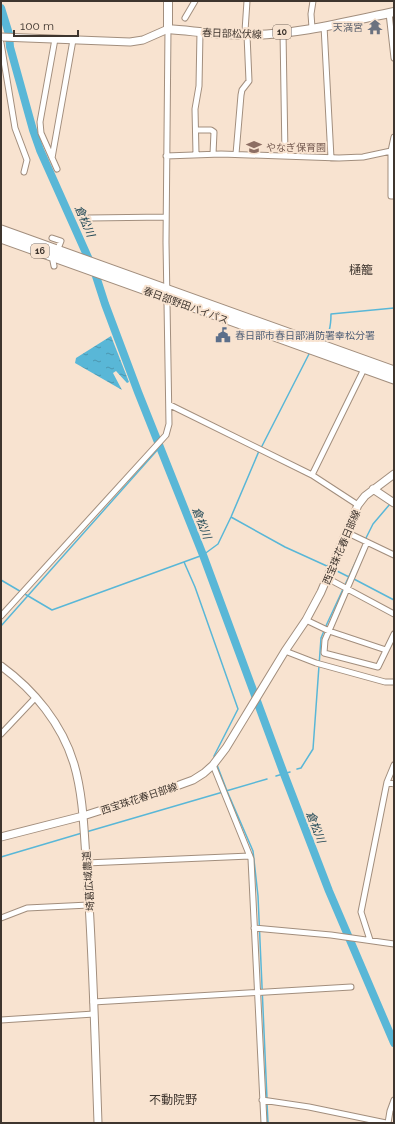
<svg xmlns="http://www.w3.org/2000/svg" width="395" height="1124" viewBox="0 0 395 1124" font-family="Raleway,'Noto Sans JP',sans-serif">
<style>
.water{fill:url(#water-ripples)}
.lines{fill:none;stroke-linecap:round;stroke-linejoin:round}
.stream{stroke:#59b7d7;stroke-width:1.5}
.river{stroke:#59b7d7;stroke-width:8}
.street-casing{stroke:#a28e7d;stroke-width:7}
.secondary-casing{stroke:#a28e7d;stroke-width:9}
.primary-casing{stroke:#a28e7d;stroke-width:10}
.highway-casing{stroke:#a28e7d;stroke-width:11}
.street{stroke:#fff;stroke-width:5}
.secondary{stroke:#fff;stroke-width:7}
.primary{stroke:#fff;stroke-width:8}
.highway{stroke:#fff;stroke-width:9}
.labels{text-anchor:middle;stroke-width:4;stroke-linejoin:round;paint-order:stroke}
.shield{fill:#f8e3d0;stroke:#76695f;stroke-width:1}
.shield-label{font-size:9px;font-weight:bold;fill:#3e352e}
.worship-label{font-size:10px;fill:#5b616d;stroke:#f8e3d0;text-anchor:end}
.street-label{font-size:10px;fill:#3e352e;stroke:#f8e3d0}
.education-label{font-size:10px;fill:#785e54;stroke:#f8e3d0;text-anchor:start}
.service-label{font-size:10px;fill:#4e5e75;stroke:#f8e3d0;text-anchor:start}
.water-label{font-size:11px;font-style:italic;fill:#1a4352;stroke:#f8e3d0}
.quarter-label{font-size:12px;fill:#3e352e;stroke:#f8e3d0}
</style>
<defs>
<pattern id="water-ripples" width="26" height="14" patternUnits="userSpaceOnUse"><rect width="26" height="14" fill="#59b7d7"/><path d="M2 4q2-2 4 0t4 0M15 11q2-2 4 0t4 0" fill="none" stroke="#4b96af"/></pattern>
</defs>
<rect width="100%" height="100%" fill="#f8e3d0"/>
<path class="water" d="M111,336L129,382L127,383L116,371L113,373L122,390L75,363L76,358Z"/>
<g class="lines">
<path class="stream" d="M323,342C330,335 331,323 331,314L394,308
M261,448L309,354L311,352
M231,517L285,547L329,567
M365,540L373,524L390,504
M184,562L195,587L238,709L214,756L215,759
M333,569L349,577
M352,578L394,600
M1,580L52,610L203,555L218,544L231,517L259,451
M1,626L160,447
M325,628L363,546
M217,765L227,791L253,851L258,896L267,1099
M297,769L301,768L313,749L321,638L324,631
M276,776L290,772
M226,791L267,779
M86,832L223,792
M1,857L82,833
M267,1103L268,1123"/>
<path class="river" d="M1,8L9,34L10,47L33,130L40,150L95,273L105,304L138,392L203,555L284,774L329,891L394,1043"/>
<g class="street-casing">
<path id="street" d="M389,13L394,58
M185,18L195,1
M324,26L331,158
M312,28L311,14L313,1
M283,32L285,155
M55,39L40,122L41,133L57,169
M1,43L15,128L27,160L24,172
M196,130H211L214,132L213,154
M394,137L391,151V196H394
M196,154L195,109L199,86L200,32
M236,154L241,95L242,90L249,81L247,35L245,31L247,1
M166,156L221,154L339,158L363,157L391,151
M52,158L73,40
M89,218L166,217
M52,238L61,241L59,246
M53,261L54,266
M170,405L312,475L358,505
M312,475L364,369
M348,533L394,555
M367,542L325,640L324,653L378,667L394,634
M327,578L394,614
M1,616L166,435L169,424L166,242L168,29
M306,620L329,631L386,650
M285,651L316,663L385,682H394
M1,734L36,697
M213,765L251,859L264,1123
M387,782L394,784
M86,863L250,856
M1,918L27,908L89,905
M254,928L331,935L394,944
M370,940L361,912L387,782L394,765
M93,1002L351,987
M1,1020L94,1014
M262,1100L309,1107L386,1123
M388,1123L390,1111L394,1100"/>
</g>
<g class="secondary-casing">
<path id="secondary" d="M1,37L130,42L143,40L168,29
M373,489L394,503
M1,666C34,690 62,724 74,764C84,798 84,836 87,872C93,955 95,1039 98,1123
M1,837L83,816L171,788L193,780L204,773L213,765L226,748L285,651L306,620L321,592L358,505L365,496L394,474"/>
</g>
<g class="primary-casing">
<path id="primary" d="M168,1V29C194,31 220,35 247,35C296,35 346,22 394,12"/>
</g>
<g class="highway-casing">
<path id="highway" d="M1,230L394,371
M1,238L394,379"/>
</g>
<use href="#street" class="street"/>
<use href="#secondary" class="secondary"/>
<use href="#primary" class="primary"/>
<use href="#highway" class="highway"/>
</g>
<defs>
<g id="temple-bare" transform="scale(1.2)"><path d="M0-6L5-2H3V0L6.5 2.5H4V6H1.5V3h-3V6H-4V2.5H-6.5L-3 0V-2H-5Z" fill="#6b7280" stroke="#f8e3d0" stroke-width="2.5" paint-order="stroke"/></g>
<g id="school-bare" transform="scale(1.2)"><path d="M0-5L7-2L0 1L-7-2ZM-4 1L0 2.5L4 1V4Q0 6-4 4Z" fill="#8d6e63" stroke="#f8e3d0" stroke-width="2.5" paint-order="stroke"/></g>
<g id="civic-bare" transform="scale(1.2)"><path d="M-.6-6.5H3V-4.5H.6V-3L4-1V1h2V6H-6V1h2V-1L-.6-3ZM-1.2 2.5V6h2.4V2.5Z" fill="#5c6f8a" stroke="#f8e3d0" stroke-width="2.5" paint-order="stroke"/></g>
</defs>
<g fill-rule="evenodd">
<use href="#temple-bare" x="375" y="27"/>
<use href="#school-bare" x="254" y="147"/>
<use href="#civic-bare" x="223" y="335"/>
</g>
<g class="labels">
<g class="shield">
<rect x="273" y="25" width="18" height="14" rx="3"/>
<rect x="31" y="244" width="18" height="14" rx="3"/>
</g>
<g class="shield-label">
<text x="282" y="35">10</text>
<text x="40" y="254">16</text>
</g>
<g class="worship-label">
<text x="363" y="31">天満宮</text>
</g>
<g class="street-label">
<text transform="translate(232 33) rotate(2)" y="4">春日部松伏線</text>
<text transform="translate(186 305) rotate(20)" y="4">春日部野田バイパス</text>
<text transform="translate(341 547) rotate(-67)" y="4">西宝珠花春日部線</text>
<text transform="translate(139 798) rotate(-18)" y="4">西宝珠花春日部線</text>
<text transform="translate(88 881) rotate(-94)" y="4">埼葛広域農道</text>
</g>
<g class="education-label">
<text x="266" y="151">やなぎ保育園</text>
</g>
<g class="service-label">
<text x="235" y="339">春日部市春日部消防署幸松分署</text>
</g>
<g class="water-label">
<text transform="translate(85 221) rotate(66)" y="4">倉松川</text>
<text transform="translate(202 523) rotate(69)" y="4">倉松川</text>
<text transform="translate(316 827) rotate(69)" y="4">倉松川</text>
</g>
<g class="quarter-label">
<text x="361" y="274">樋籠</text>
<text x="173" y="1104">不動院野</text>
</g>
</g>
<rect width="395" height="1124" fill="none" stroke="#3e352e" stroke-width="4"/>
<path d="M14 30v6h64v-6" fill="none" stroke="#3e352e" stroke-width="2"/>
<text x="20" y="30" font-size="12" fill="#3e352e" stroke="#f8e3d0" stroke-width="3" paint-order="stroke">100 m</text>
</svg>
